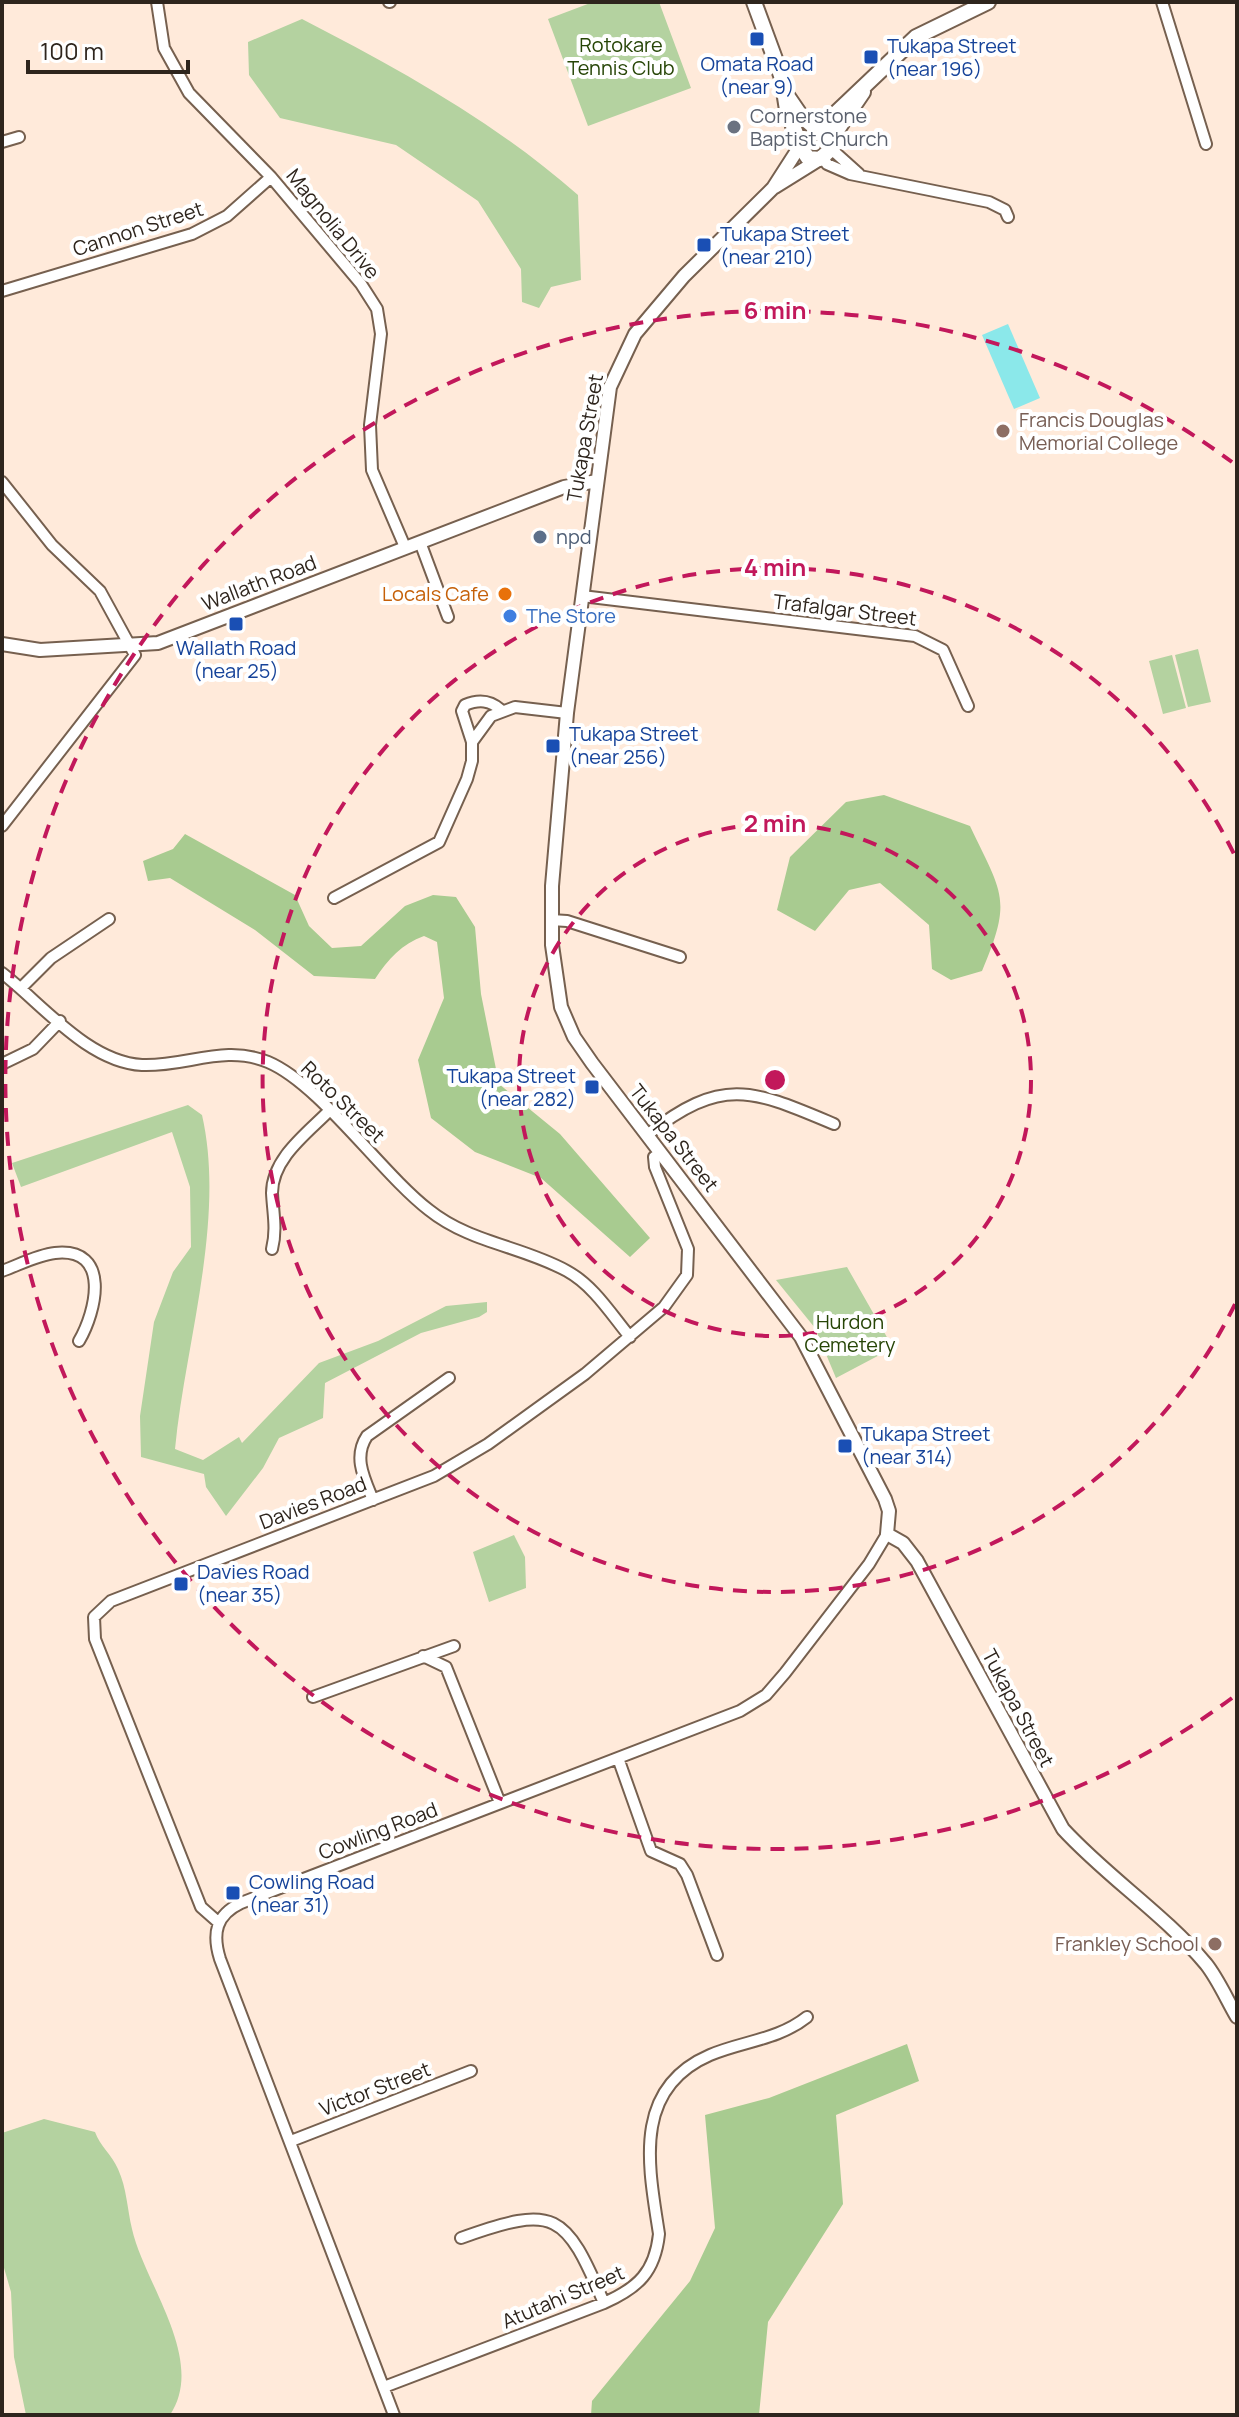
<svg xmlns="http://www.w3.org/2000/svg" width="1239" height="2417" viewBox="0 0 1239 2417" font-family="Manrope,sans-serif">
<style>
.green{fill:#b4d2a0}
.forest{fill:#a8cb90}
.water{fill:#8be8ea}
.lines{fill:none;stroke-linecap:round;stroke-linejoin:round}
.minor-casing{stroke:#76604f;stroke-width:14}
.tertiary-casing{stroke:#76604f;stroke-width:16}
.secondary-casing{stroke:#76604f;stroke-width:18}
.minor{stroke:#fff;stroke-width:10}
.tertiary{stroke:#fff;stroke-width:12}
.secondary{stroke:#fff;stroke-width:14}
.ring{fill:none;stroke:#c2185b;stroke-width:4;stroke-dasharray:14 10}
.transit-dot{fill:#1a4fb4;stroke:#fff;stroke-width:3}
.worship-dot{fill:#6b7280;stroke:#fff;stroke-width:3}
.education-dot{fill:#8d6e63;stroke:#fff;stroke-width:3}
.service-dot{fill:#5c6f8a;stroke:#fff;stroke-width:3}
.food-dot{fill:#e8710a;stroke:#fff;stroke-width:3}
.shop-dot{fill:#3f7fe0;stroke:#fff;stroke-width:3}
.labels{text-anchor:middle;stroke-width:8;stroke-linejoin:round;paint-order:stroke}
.park-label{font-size:20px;fill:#264506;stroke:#fff}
.transit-label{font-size:20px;fill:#164399;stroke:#fff;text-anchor:start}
.worship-label{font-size:20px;fill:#5b616d;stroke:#fff;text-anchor:start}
.street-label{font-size:20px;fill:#2e251d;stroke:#fff}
.education-label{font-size:20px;fill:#785e54;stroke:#fff;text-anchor:start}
.service-label{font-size:20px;fill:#4e5e75;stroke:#fff;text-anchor:start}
.food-label{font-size:20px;fill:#c56008;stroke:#fff;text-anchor:end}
.shop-label{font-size:20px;fill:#366cbe;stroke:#fff;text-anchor:start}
.centre{fill:#c2185b;stroke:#fff;stroke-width:4}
.ring-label{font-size:24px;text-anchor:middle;font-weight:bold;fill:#c2185b;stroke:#fff;stroke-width:8;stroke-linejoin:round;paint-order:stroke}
</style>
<rect width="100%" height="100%" fill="#ffeada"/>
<path class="green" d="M593,2H659L691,88L588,126L548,19Z
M302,19C399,69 495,122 578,195L581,280L551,287L539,308L522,302L521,269L478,201L396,145L280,118L249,75L248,42Z
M1198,649L1211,702L1188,707L1175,655Z
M1172,655L1186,708L1163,714L1149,661Z
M188,1105L202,1115C226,1220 185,1344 175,1449L203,1460L239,1437L242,1443L319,1363L378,1341L446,1306L487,1302V1312L479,1317L421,1333L325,1383L323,1418L279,1438L263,1468L226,1516L206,1487L204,1474L141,1457L140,1416L154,1322L173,1272L191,1247L190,1187L172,1132L21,1187L12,1163Z
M847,1267L888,1339L889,1350L836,1378L815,1328L776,1280Z
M514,1535L525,1557L526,1588L489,1602L473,1552Z
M44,2119L95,2132C100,2146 112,2155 118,2169C127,2189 127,2208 132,2229C144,2283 207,2360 170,2415H26L14,2357L11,2292L2,2261V2133Z"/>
<path class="forest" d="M884,795L970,826C1002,894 1013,898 982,971L951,980L932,969L929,925L880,883L849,890L815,931L777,910L790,857L846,802Z
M185,834L295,895L309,926L332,948L361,946L405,906L433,895L456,897L475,927L481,994L499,1084L560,1134L650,1238L630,1257L541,1178L475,1152L431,1118L418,1060L444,998L437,942L424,936C402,944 388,959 375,979L314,976L255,930L170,878L148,881L143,861L173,849Z
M907,2044L919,2081L836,2115L843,2204L768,2322L759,2415H591L592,2401L690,2281L715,2228L705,2115L769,2098Z"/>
<path class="water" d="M1008,324L1040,398L1014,409L982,335Z"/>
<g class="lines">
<g class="minor-casing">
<path id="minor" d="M157,2L164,48L189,93L271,177L361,284L377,309L381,334L370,425L372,470L405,547
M389,2H390
M1162,2L1206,144
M2,142L19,137
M829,147L859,174
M823,157L827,164L850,174L989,202L1005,210L1008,217
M2,291L192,234L227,216L271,177
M2,482L52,545L100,591L135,655L2,826
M420,542L448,617
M582,596L915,636L943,650L968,706
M472,742L462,711L465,705C479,699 490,700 501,710
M334,898L439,842L467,779L472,761V742L491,716L515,707L567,713
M551,920L567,921L680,957
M2,973C42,1004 88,1062 142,1065C186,1067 224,1044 268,1062C320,1084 381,1173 429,1210C470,1243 522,1246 567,1271C594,1286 611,1314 630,1337
M21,988L51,958L109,919
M2,1064L33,1049L60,1021
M647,1135C723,1075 753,1090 834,1124
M272,1249C277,1229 273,1213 272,1193C272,1159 306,1134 328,1112
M2,1271C19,1265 37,1255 55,1253C112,1247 96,1312 79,1341
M373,1500C364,1478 353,1457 367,1436L449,1378
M423,1656L446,1667L500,1803
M313,1697L454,1646
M618,1758L651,1851L680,1864L687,1875L717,1955
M218,1922L201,1907L95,1639L94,1617L111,1601L434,1476L488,1444L585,1374L664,1307L687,1275L688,1249L655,1167L654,1157L661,1153
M291,2141L471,2071
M461,2238C556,2204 565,2212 604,2303
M384,2387L604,2303C638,2288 655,2272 659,2234C649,2168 631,2089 710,2055C743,2041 778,2040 807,2017
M394,2415L220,1959C212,1933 216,1915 241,1903L740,1711L766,1695L785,1673L869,1564L887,1534"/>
</g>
<g class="tertiary-casing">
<path id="tertiary" d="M800,146L773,188L684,276L635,334L610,387L567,713L552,886V945L561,1007L574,1037L592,1063L801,1337L885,1499L889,1511L887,1534L903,1543L917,1561L1063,1829C1107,1877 1164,1914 1206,1964C1218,1979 1227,2000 1237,2017
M775,187L820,159
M2,644L40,650L158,643L564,487L597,481"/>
</g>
<g class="secondary-casing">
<path id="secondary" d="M754,2L782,78L787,110L800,144
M788,97L801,116L827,138L829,151L820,159L808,158L800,146L803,138
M817,131L916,37L988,2
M829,142L863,92"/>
</g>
<use href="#minor" class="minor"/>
<use href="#tertiary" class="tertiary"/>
<use href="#secondary" class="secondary"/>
</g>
<g class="ring">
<circle cx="775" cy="1080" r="256"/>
<path d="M1235 1304A512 512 0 1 1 1235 856"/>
<path d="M1232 1698A769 769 0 1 1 1232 462"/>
</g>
<g class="transit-dot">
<rect x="749" y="31" width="16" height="16" rx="4"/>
<rect x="863" y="49" width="16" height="16" rx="4"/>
<rect x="696" y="237" width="16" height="16" rx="4"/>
<rect x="228" y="616" width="16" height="16" rx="4"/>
<rect x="545" y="738" width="16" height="16" rx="4"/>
<rect x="584" y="1079" width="16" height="16" rx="4"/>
<rect x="837" y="1438" width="16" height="16" rx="4"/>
<rect x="173" y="1576" width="16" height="16" rx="4"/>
<rect x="225" y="1885" width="16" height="16" rx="4"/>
</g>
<circle class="worship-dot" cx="734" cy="127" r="8"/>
<g class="education-dot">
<circle cx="1003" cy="431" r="8"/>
<circle cx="1215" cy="1944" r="8"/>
</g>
<circle class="service-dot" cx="540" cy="537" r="8"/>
<circle class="food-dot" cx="505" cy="594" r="8"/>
<circle class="shop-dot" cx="510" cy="616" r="8"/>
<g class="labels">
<g class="park-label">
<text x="621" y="52">Rotokare<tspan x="621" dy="23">Tennis Club</tspan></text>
<text x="850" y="1329">Hurdon<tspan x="850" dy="23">Cemetery</tspan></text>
</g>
<g class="transit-label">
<text x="887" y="53">Tukapa Street<tspan x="887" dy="23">(near 196)</tspan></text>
<text x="757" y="71" text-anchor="middle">Omata Road<tspan x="757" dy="23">(near 9)</tspan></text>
<text x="720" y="241">Tukapa Street<tspan x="720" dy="23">(near 210)</tspan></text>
<text x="236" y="655" text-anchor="middle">Wallath Road<tspan x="236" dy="23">(near 25)</tspan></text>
<text x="569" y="741">Tukapa Street<tspan x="569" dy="23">(near 256)</tspan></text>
<text x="576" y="1083" text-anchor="end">Tukapa Street<tspan x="576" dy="23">(near 282)</tspan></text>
<text x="861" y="1441">Tukapa Street<tspan x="861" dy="23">(near 314)</tspan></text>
<text x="197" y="1579">Davies Road<tspan x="197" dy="23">(near 35)</tspan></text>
<text x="249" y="1889">Cowling Road<tspan x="249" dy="23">(near 31)</tspan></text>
</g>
<g class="worship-label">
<text x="750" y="123">Cornerstone<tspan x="750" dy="23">Baptist Church</tspan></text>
</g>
<g class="street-label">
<text transform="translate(333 224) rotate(51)" y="7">Magnolia Drive</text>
<text transform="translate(138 229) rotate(-18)" y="7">Cannon Street</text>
<text transform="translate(585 438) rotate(-80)" y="7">Tukapa Street</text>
<text transform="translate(259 583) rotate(-21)" y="7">Wallath Road</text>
<text transform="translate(845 610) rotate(7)" y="7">Trafalgar Street</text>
<text transform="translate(343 1102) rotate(44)" y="7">Roto Street</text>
<text transform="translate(674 1138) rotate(52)" y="7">Tukapa Street</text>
<text transform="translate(313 1503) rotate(-21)" y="7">Davies Road</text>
<text transform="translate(1018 1708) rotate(62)" y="7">Tukapa Street</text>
<text transform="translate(378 1831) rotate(-21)" y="7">Cowling Road</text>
<text transform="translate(375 2089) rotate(-21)" y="7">Victor Street</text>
<text transform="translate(563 2297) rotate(-23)" y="7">Atutahi Street</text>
</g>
<g class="education-label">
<text x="1019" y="427">Francis Douglas<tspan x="1019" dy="23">Memorial College</tspan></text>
<text x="1199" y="1951" text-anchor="end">Frankley School</text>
</g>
<g class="service-label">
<text x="556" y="544">npd</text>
</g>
<g class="food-label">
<text x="489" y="601">Locals Cafe</text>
</g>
<g class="shop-label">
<text x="526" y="623">The Store</text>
</g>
</g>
<circle cx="775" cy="1080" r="12" class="centre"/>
<g class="ring-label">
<text x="775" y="319">6 min</text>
<text x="775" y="576">4 min</text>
<text x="775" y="832">2 min</text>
</g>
<rect width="1239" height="2417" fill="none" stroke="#2e251d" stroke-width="8"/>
<path d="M28 60v12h160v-12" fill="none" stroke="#2e251d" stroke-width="4"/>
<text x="40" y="60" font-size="24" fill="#2e251d" stroke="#ffffff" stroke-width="6" paint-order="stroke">100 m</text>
</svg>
